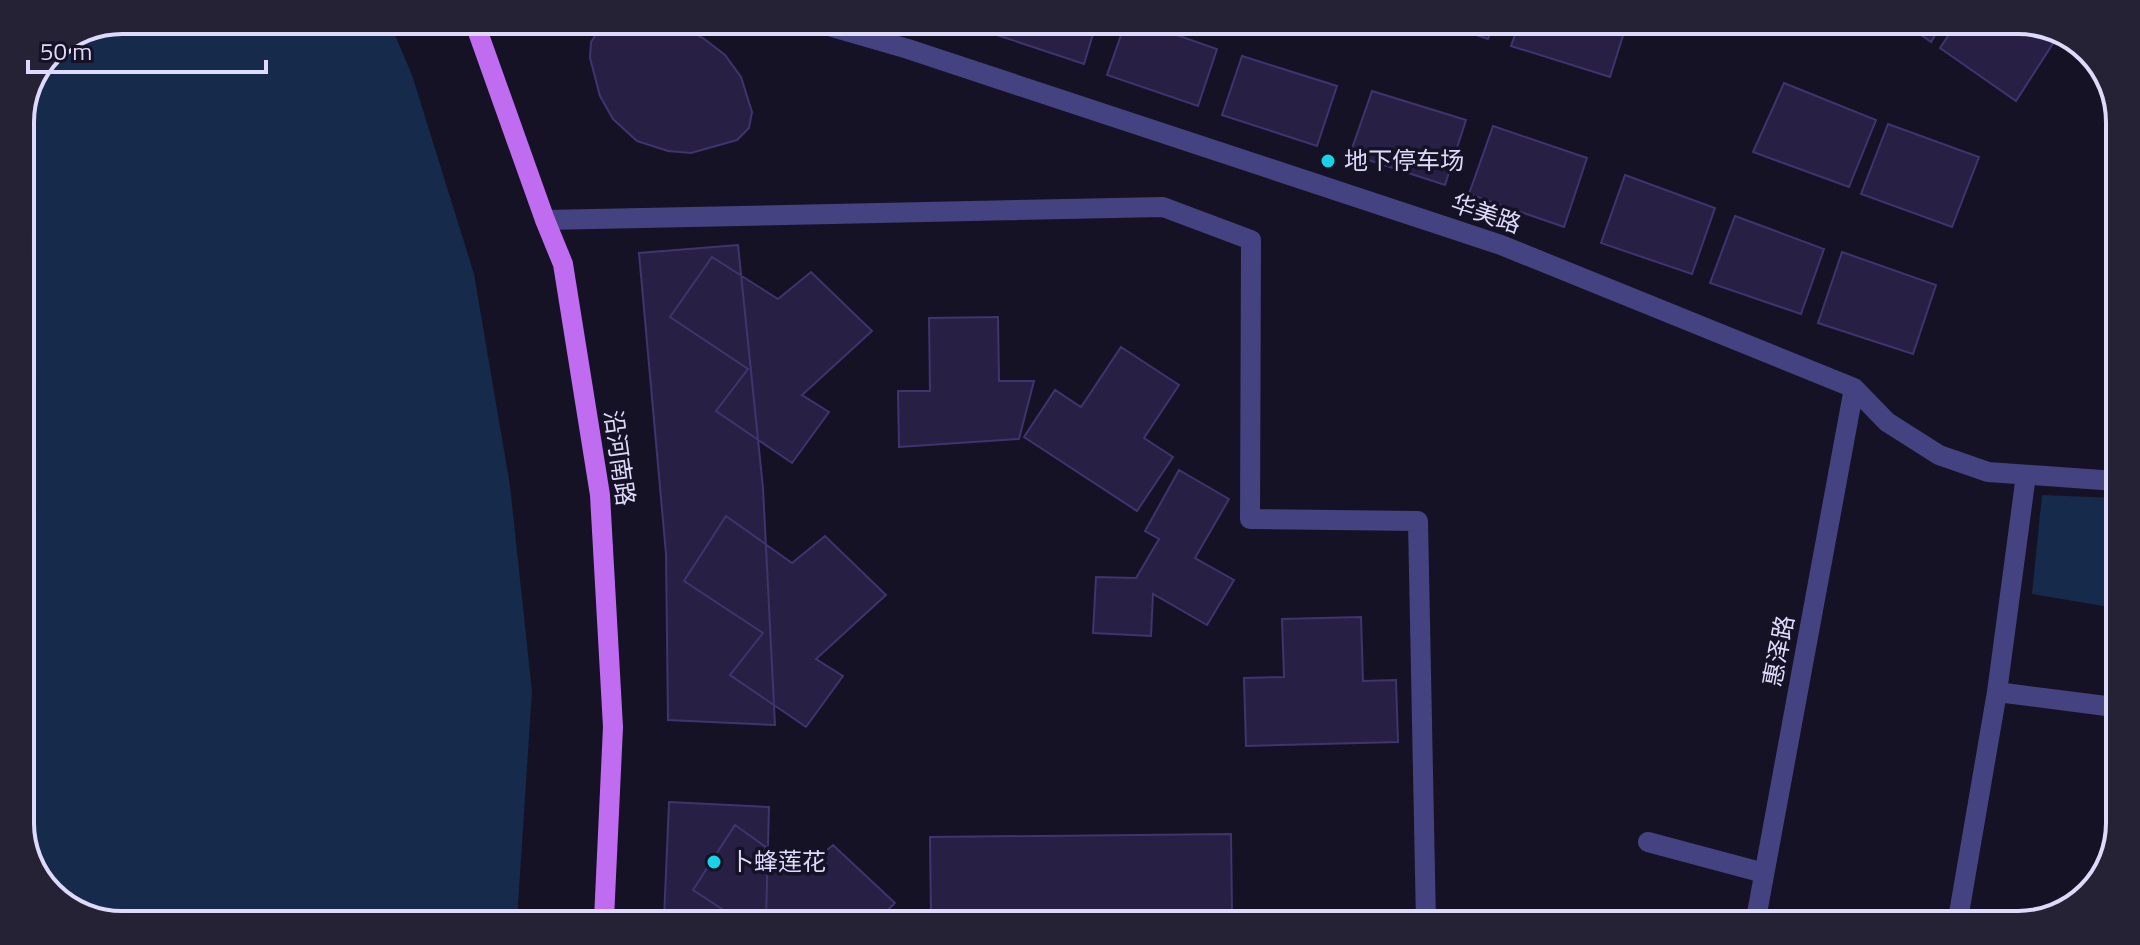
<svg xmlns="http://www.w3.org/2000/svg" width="2140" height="945" viewBox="0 0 2140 945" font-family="'Titillium Web','Noto Sans SC',sans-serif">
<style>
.water{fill:#162a4b}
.building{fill:#272044;stroke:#40346e;stroke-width:2}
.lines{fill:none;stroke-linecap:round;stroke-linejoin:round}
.minor{stroke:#444280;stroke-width:20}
.major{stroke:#bf6cf0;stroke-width:20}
.poi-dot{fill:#1ad2e8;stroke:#151225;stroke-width:3}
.labels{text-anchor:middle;stroke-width:7;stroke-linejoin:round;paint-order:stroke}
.poi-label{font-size:24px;fill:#dedafb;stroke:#151225;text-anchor:start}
.street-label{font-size:24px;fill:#dedafb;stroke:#151225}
.rim{fill:none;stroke:#dedafb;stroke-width:4}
</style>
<rect width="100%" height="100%" fill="#151225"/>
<path class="water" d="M122,20L389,21L412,75L474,274L510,486L532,691L517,919L82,917L37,880L20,830V116L50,49Z
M2042,495L2116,498L2115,608L2032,594Z"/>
<path class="building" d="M611,22H671L703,38L725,55L741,77L752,112L749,128L737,140L691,153L668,151L637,141L613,119L600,96L590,58L591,42L597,33Z
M987,24H1096L1084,64L985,31Z
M1125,24H1145L1217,49L1198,106L1107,75Z
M1447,25L1493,26L1488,39Z
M1518,26H1626L1610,77L1511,46Z
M1910,27H1940L1931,42Z
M1954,27L2058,28L2061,31L2016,101L1940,48Z
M1242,56L1337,86L1317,146L1222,115Z
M1784,83L1876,120L1849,187L1753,152Z
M1372,91L1466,120L1445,185L1350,154Z
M1888,124L1979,157L1952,227L1861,194Z
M1493,126L1587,158L1564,227L1469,194Z
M1625,175L1715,208L1692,274L1601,243Z
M1735,216L1824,249L1801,314L1710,283Z
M738,245L763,488L775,725L668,720L666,554L639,253Z
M1842,252L1936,285L1913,354L1818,323Z
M712,257L778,299L811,272L872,331L802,395L829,412L792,463L716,411L748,369L670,317Z
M998,317L999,381H1034L1019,439L899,447L898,391H930L929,318Z
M1121,347L1179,385L1144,438L1173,457L1137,511L1024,437L1055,390L1081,407Z
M1179,470L1229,499L1195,558L1234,580L1207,625L1153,594L1151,636L1093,633L1096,577L1136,578L1159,539L1145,531Z
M726,516L792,563L825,536L886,595L816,659L843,676L806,727L730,675L763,633L684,581Z
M1361,617L1363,681L1396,680L1398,742L1246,746L1244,678L1284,677L1282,619Z
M669,802L769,807L766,920L664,919Z
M735,825L801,872L833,845L895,903L877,920H739L693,890Z
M1231,834L1232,915L931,918L930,837Z"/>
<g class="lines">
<path class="minor" d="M818,23L908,49L1501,245L1854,388L1887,422L1939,455L1988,472L2116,481
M545,220L1163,207L1251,240L1250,519L1418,521L1426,923
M2026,475L1997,692L2114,707
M1648,842L1764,873
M1755,924L1854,388
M1957,925L1997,692"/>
<path class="major" d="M474,21L545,220L563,264L600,495L613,727L604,919"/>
</g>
<g class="poi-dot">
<circle cx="1328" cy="161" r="8"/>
<circle cx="714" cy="862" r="8"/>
</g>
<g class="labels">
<g class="poi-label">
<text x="1344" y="169">地下停车场</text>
<text x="730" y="870">卜蜂莲花</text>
</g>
<g class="street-label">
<text transform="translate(1486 214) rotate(19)" y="8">华美路</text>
<text transform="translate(619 458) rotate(82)" y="8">沿河南路</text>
<text transform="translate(1779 651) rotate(-79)" y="8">惠泽路</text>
</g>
</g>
<path d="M0 0H2140V945H0ZM122 34H2018A88 88 0 0 1 2106 122V823A88 88 0 0 1 2018 911H122A88 88 0 0 1 34 823V122A88 88 0 0 1 122 34Z" fill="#252236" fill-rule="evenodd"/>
<path class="rim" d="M122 34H2018A88 88 0 0 1 2106 122V823A88 88 0 0 1 2018 911H122A88 88 0 0 1 34 823V122A88 88 0 0 1 122 34Z"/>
<path d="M28 60v12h238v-12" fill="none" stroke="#dedafb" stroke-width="4"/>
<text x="40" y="60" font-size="24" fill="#dedafb" stroke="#151225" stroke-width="6" paint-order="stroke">50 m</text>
</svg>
